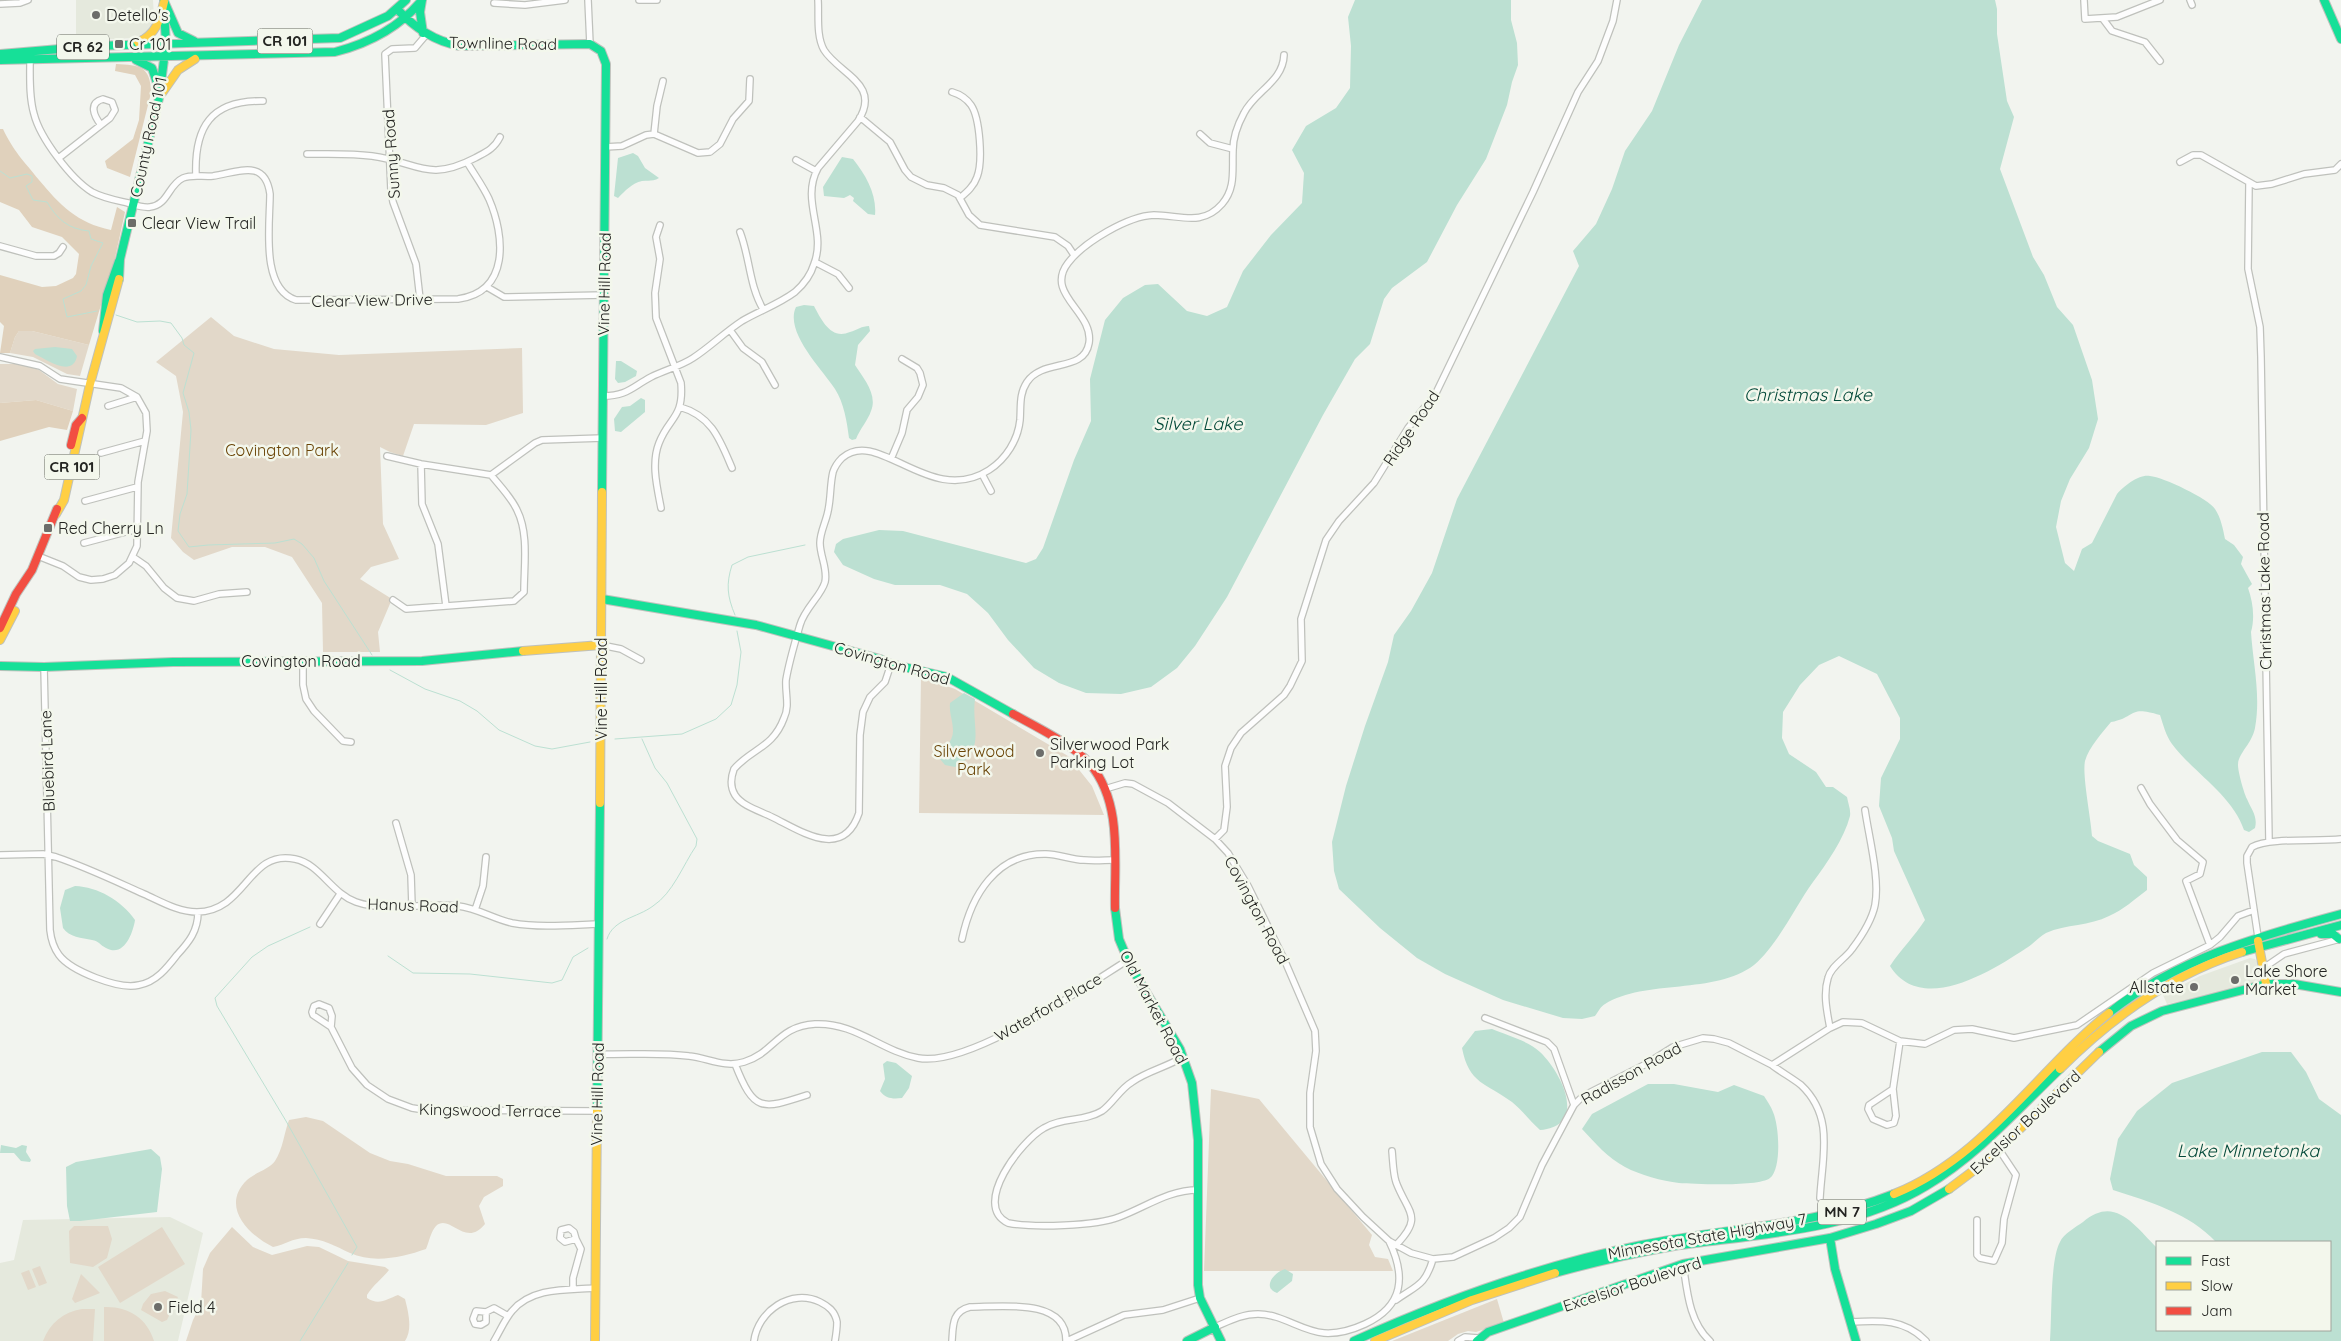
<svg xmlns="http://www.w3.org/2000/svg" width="2341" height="1341" viewBox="0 0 2341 1341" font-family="Quicksand,sans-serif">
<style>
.built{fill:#e5e9dd}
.green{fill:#e2d8c9}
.forest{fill:#e0d1bc}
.water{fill:#bce0d2}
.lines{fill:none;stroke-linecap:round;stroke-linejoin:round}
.stream{stroke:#bce0d2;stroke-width:1}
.street-casing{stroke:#bfc1bc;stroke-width:8}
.fast-casing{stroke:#bfc1bc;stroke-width:10}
.slow-casing{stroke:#bfc1bc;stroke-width:10}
.jam-casing{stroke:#bfc1bc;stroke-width:10}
.street{stroke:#fdfdfd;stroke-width:5.5}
.fast{stroke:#16e098;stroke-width:8}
.slow{stroke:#ffcf43;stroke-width:8}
.jam{stroke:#f24e42;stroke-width:8}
.poi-dot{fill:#6c6d6a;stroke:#f3f7ec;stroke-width:2}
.labels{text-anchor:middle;stroke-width:5;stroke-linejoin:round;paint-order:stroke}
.shield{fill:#f3f7ec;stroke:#62645f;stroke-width:1}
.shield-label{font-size:15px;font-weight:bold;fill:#242522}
.poi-label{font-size:16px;fill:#242522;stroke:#f3f7ec;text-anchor:start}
.street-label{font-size:16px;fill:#242522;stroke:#f3f7ec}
.park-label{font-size:16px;fill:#6a4406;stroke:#f3f7ec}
.water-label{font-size:18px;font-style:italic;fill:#034939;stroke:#f3f7ec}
</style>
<rect width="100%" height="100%" fill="#f2f4ef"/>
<path class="built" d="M76,0H153L154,17L152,25L148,31L134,38L76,41Z
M2250,958L2255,959L2258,963L2259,979L2257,984L2167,1004L2163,995L2200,976Z
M170,1217L203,1233L178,1341H0V1263L14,1260L23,1220Z"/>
<path class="green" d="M211,317L234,336L274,349L339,355L522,348L523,413L486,425L414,424L403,456L390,452L380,447L383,524L399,559L371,567L360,579L392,599L378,632L380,652H323L322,603L292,557L265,547H232L194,560L183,552L171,538L183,412L176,376L156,362Z
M19,331H32L89,345L80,376L67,374L33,357L10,353L15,337Z
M0,364H22L39,370L58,384L77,389L73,411L36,400L0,403Z
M921,677L955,689L1068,756L1092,786L1104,815L919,813Z
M1211,1089L1259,1099L1372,1235L1369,1245L1375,1257L1388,1259L1393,1271H1204Z
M306,1117L323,1121L370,1153L390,1161L408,1164L446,1176H497L503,1179V1186L484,1197L479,1206L485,1224C465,1249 450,1213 436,1226C431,1231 429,1242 426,1249C403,1257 374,1264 350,1253C335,1246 323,1239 306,1238C292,1238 285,1245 273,1247C248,1235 220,1206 247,1180C254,1173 270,1169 275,1161C283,1149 284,1133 289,1120Z
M74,1226H108L112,1239L107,1258L93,1267L70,1263L69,1231Z
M162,1227L185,1264L120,1303L98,1267Z
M232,1227L253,1247L272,1255L307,1246L319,1247L348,1261L385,1267L389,1270C382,1279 373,1285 367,1295V1298C379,1306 387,1299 398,1295L405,1299C408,1311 413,1329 405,1341H186L193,1320L201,1304L203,1269L210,1253Z
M40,1266L47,1283L39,1286L32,1269Z
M29,1270L36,1287L28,1290L21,1273Z
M81,1274L100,1293L75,1303L72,1299Z
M165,1291L178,1297L167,1320L162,1322L141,1310L143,1304L151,1294Z
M1497,1299L1504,1323L1476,1332L1468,1331L1458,1334L1448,1341H1392Z
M104,1307C128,1306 147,1318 154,1341H104Z
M82,1309H95L93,1341H43C50,1323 63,1312 82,1309Z"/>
<path class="forest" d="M116,64C139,65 151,66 151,93L130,177L107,168L105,161L133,139L139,120L141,86L135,75L115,71Z
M0,129H3C14,152 23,160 39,180C60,205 77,223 111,230L117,207L125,212L115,258L89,345L32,331H19L15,337L10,353H0L4,326L0,322V275L42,287L56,286L73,278L76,274L79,254L62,237L32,227L19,210L0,202Z
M36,400L73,411L67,430L49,427L0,441V403Z"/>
<path class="water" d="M1355,0H1511V20L1517,43L1518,65L1512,82L1507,105L1486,159L1457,205L1427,262L1392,288L1384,299L1370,344L1355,359L1323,415L1227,597L1195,646L1177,668L1151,687L1121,694L1086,693L1059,683L1034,668L1008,640L988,613L967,594L940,585H895L874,579L843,565L834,552L836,544L843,539L879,530L903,531L1026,563L1036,559L1043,548L1074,460L1091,421L1090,379L1105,320L1123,298L1145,285L1158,284L1187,311L1207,316L1227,307L1243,271L1271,235L1302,203L1304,173L1292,150L1306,126L1336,108L1350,88L1351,46L1348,17Z
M1702,0H1995L1997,9V34L2007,101L2014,117L2000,169L2033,257L2044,275L2057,307L2073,325L2092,380L2098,419L2089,448L2070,479L2061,501L2056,527L2065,563L2074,571L2082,549L2092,543L2117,494C2124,486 2139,474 2150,476C2163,477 2209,499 2215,509C2221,518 2223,529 2225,539L2234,545L2243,557L2241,564L2252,584L2248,588C2253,602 2255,618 2251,632C2253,664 2261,695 2255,728C2252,744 2238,753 2238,765C2238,772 2244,793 2247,799C2251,809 2258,816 2255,828L2249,832L2244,830C2232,795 2194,773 2172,744C2166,736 2163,724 2160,715C2128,705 2137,717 2111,722C2102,733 2089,747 2085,761C2082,775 2091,819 2092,836L2098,841L2130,854L2134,865L2147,877V890C2135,899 2123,910 2109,916C2090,926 2066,924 2046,933C2039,937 2032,945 2025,949C1990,972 1921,1015 1890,966C1901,949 1915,936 1925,920L1894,851L1892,838L1879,806L1881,778L1900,739V718L1877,674L1839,656L1819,665L1800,685L1783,712L1782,738L1789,754L1816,772L1826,787H1833L1847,797C1848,803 1851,810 1850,816C1844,839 1827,863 1813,882C1795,907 1777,946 1754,965C1715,995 1645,979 1605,1004C1601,1006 1598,1012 1595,1016L1582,1019L1563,1018L1503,1000L1445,974L1417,958L1380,928L1339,889L1334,871L1332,842L1346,786L1365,726L1388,662L1394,635L1411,611L1432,573L1457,499L1579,266L1573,251L1596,224L1612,189L1625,151L1652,111L1679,45Z
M633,153L638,156L645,168L659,178C653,182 649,180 642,181C632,183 625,191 618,198L614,196L618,158Z
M842,157L853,159C866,175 877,195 875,215L868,214L853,201L854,198L850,195L844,198L824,196L823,187Z
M804,305L814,306C822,321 831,340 850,332C857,330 862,326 869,326L870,331L858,345L855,365C863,378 878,394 871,411C868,420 860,429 856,439L852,440L849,438C847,422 844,403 835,389C823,370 784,332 796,307Z
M55,347L72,349L77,356C73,378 47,360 35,354L33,351L35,349Z
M616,361H621L637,371L636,376L625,382L618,383L615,379Z
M641,398L645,400V412L621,432L615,431L614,419L622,407L630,406Z
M964,693L975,699C971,728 987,749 955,767L945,765L940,759C943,749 953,742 953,731C953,721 949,713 950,703Z
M75,886C98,887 121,900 135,920C133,933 124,958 106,948C100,945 99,941 92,940C82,938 69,937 63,928L60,908L65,890Z
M1492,1029C1506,1035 1529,1041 1540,1052C1561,1072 1589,1126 1540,1130C1530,1121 1522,1110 1512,1102C1486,1083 1469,1084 1462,1048L1475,1031Z
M2262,1052H2291L2306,1072L2319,1099L2341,1115V1341H2050C2052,1318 2050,1259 2060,1242C2063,1234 2076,1227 2083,1222C2115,1195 2134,1225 2157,1248V1330H2330V1242H2216C2189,1213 2150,1202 2113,1190L2110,1179L2118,1139L2137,1111L2172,1083Z
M887,1061L896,1063L912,1076L909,1088L902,1098C893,1099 886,1099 880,1091L885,1079L883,1064Z
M1648,1084H1674L1718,1092L1734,1085L1764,1096C1767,1101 1771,1106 1773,1112C1779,1125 1782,1168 1770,1178C1759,1187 1695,1184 1679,1183C1662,1181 1640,1175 1625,1167C1608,1158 1595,1143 1582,1129L1592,1114Z
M1,1145L16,1148L22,1145L27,1146L26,1152L31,1160L30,1162L21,1161L14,1153H0Z
M151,1149L160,1157L162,1169L157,1212L80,1221H70L67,1206L66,1167L76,1162Z
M1285,1269L1293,1274L1292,1281L1277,1293C1261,1287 1275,1272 1285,1269Z"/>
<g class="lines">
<path class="stream" d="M0,171L10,178L27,174L32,176V182L26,186L33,200L47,202C57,219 68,229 89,231L91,239L103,243L91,266L86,285L81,291L63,299L67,317L97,311
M116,315L137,322L160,321L171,323L182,338L184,345L194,353L183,393L189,412L191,430L187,494L180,514L178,531L189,547L208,545L275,543L294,539L302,544L314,558L324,581L372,655
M735,615C727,596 726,584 732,565L748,557L805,545
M390,670L425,689L460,701L477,711L499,730L535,746L552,749L590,742
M615,739L682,734L716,719L731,705L737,685L741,652L737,631
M310,927L268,946L252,957L215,998L217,1006L286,1121L357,1247L352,1255
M607,939C613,919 637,918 653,906C673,893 683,865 696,846L697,839L667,783L655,768L642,739
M388,956L413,973L470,974L552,983L562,980L573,957L588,948
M300,1341L348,1263"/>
<g class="street-casing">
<path id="street" d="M588,0L590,44
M639,0H657
M2084,0L2085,19L2117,17L2160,0
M2190,0L2192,5
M494,3L525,5L565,0
M0,4L20,3L28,0
M2103,19L2112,31L2145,42L2160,61
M30,61C30,78 29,97 34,114C40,138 71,179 92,192C103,198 115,200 128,203C135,205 143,208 150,207C168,205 168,185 183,178C192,174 203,177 213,176C236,173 265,157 270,194C270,224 260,289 296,300L458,299C510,292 505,236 489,199C483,186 474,174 467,162
M952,92C959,94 966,98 971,105C980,118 983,162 977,177C974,186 967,192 960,198
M103,99L112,102L115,110L110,118L101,125C94,116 88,103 103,99Z
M860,117L890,142L905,170L911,177L927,185L944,188L958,195L969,215L980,225L1055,237L1068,246L1074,255
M654,134L657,106L663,81
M1200,134L1210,143L1233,149
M605,147L622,146L646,135L654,134L698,153L710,152L720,144L733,119L749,101L750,79
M307,154C328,154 351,153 372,156C418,162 427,183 475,158C486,152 494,149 500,137
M60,157L101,125
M796,160L816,171
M2180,162L2193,155H2201L2256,186L2272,184L2304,174L2335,170L2341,164
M196,176C194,127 211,100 263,101
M2249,184L2248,269L2260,327L2261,357L2269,841
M660,225L656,237L660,259L655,293L656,318L681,383C684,418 669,417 659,443C651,463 657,487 661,508
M740,232C750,258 749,285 763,309
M0,246L36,256H54L59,253L63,247
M815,262L838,274L849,288
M487,287L504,297L604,295
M420,299L416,264L393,202L391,190L385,54L392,49L415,48L426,35
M730,330L743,348L762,362L775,385
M0,357L40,366L60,379L121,388L137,397L146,413L147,431L138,482L137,546L129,563L115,575L103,579L91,580L79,577L63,566L38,556
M603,396C627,396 632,387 651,377C665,370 681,366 693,358C710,347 725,332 742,321C759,311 779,304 795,292C803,285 811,274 814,264C827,231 800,201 818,168L858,121C882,84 839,74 824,50C816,36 819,15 818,0
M108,406L137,397
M680,407C712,416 720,440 732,468
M101,453L145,441
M387,456L421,464L491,475L535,443L542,440L603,438
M891,459L902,433L907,410L918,397L923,385L920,373L917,368L902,359
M421,464L422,504L438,544L446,606
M982,474L991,491
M85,501L137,487
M84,543L137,529
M133,557L146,566L164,588L177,598L194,601L219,594L247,592
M393,600L406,609L514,601L524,592C524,565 529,534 517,510C511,497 500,486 491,475
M601,645L621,649L641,660
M303,660V685L306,699L314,711L343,741L351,742
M891,664L885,682L870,697L863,712L860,735L859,813C843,861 801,831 772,817C760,811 742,806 735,795C730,787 731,777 734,769C751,749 773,748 784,718C790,706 785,693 786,680C789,662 795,642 800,625C805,608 821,596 825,582C828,569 820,556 820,543C820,532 826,522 828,511C831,498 830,484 833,472C835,466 838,462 842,458C878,426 930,508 989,470C1006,459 1018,440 1020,420C1021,406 1019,394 1027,382C1043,358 1084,373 1089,343C1094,312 1044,294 1068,263C1084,242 1128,216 1154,215C1180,215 1202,227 1222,204C1236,188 1232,170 1233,150C1233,138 1238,124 1244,113C1255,91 1283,82 1284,55
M44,667L50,930C51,939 53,947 59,955C71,971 119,990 139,985C156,982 167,968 177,955C189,942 198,931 198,912
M2141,788L2150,804L2177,840L2203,862L2200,874L2186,881L2210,945
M1105,789L1125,783L1133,784L1168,803L1215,839L1228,853L1248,886L1284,959L1315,1031L1316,1051L1310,1093V1127L1321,1164L1337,1189L1363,1217L1389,1241L1411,1253L1433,1259L1453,1257L1494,1238L1509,1228L1520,1217L1542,1165L1574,1105L1583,1096L1646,1064L1673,1047L1703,1038L1714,1039L1729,1043L1772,1065L1830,1028L1843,1022L1862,1023L1900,1041L1925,1044L1954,1030L1972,1029L2014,1038L2077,1025L2153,973L2210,945L2220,937L2238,916L2254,910
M396,823L411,875L412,906
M1215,839L1224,830L1227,807L1225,766L1231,748L1241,733L1284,695L1290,686L1302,661L1301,619L1326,540L1339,521L1374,483L1408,428L1436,393L1533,192L1578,92L1598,61L1613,21L1617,0
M0,855L43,854L56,857C86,867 115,881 144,894C160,901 178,912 197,912C247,911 248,849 295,859C320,864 331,893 356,902C388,913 424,902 458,906C477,908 494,919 512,923C540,928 571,925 599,924
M475,910L483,886L486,857
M320,924L340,894
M2258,937L2247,863V856L2252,847C2270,837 2317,842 2341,839
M962,939C971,896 996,853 1046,854C1059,854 1071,860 1084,860C1094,861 1105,860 1115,860
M2262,969L2284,954L2340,939
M1485,1018L1547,1042L1554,1049L1574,1105
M331,1027L332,1016L329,1008L319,1004L314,1006L312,1012L313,1015L331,1027L352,1068L367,1085L388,1099L412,1108L425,1110L597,1111
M1830,1028C1827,1012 1823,994 1828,978C1831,966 1845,959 1852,949C1861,937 1872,920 1875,905C1880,878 1869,838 1865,810
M598,1054C627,1055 659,1052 689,1056C708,1058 724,1068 744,1062C774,1053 778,1026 815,1024C855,1022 881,1051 918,1058C968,1068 1083,988 1128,960
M1183,1057C1167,1067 1147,1071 1132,1082C1120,1089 1113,1103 1102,1111C1084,1122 1062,1117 1044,1128C1022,1140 971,1205 1008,1223C1032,1228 1097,1226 1119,1217C1146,1207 1168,1190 1198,1190
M735,1064C754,1112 761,1110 807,1095
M1772,1065C1781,1072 1792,1078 1801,1085C1835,1117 1822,1157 1820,1198
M1893,1089L1896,1116L1894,1123L1887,1125L1873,1119L1868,1109L1869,1105Z
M1893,1089L1900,1041
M1392,1151C1393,1161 1393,1173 1396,1182C1407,1212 1424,1216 1397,1244
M1977,1220V1255L1980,1258L1994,1261L2002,1243L2004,1219L2016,1175L2000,1151
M1683,1264C1687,1290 1689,1322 1710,1341
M573,1289V1278L581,1249L576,1239L565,1242L560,1238L561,1230L569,1228L574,1232L576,1239
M1396,1300C1417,1285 1425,1286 1433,1259
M486,1312L476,1311L473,1319L475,1324L481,1325L486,1322V1312L494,1308L508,1316
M1851,1322C1880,1320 1905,1319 1926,1341
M1215,1327C1229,1321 1242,1314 1258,1314C1282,1314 1301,1331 1324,1333C1339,1334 1352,1330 1365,1324C1404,1306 1406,1276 1389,1241
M494,1341C500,1331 505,1319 512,1311C532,1287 567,1290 596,1288
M754,1341C758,1311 791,1288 820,1302C828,1306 835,1311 837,1322C837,1328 836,1335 835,1341
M952,1341C953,1326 952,1311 970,1307C999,1307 1067,1297 1066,1341
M1067,1341L1124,1315L1163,1310L1200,1298
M1458,1341L1465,1337L1478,1338"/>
</g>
<g class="fast-casing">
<path id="fast" d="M422,0L420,12L423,33
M2324,0L2341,39
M164,1L178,33L194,41
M164,9L166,44
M397,9C415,28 434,41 460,46L590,44L601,51L606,64L602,492
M0,54L95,46L340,38L388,16L406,0
M0,60L335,52C370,43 399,28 422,0
M136,60L152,68L158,86
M119,279L120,259L159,98L166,44
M103,331L107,295L119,261
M602,599L756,625L880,659L891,664L947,677L1013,714
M0,666L44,667L173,662L422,661L523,651
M1115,908L1119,939L1130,965L1180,1049L1192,1083L1198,1140V1285L1200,1298L1221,1341
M2321,934H2333L2339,939
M2242,952L2341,925
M2109,1013C2176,959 2259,936 2341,914
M2099,1052L2131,1026L2162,1011L2266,984H2294L2341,992
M597,1111L600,803
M1830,1238L1835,1269L1856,1341
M1555,1273C1594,1262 1634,1253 1674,1246C1758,1234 1852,1231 1926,1186C1978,1155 2017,1110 2060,1069
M1187,1341L1215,1327
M1354,1341C1447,1299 1542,1265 1642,1245C1726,1228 1814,1226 1894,1194
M1477,1341L1488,1332L1683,1264L1830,1238L1876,1224L1911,1211L1949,1189"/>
</g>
<g class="slow-casing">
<path id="slow" d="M138,42C156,35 160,20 164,2
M162,93L178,70L195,59
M56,514L64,500L90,384L119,279
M0,640L15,611
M523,651L601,645
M600,803L602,492
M2258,941L2266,984
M2060,1069C2112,1017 2172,974 2242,952
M1949,1189L1989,1159L2099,1052
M1894,1194C1984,1158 2036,1072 2109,1013
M595,1341L597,1111
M1375,1341L1472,1300L1555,1273"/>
</g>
<g class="jam-casing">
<path id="jam" d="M71,445L76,425L82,418
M0,628L16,594L32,570L57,509
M1013,714C1035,726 1075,746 1090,764C1123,803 1114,861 1115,908"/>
</g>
<use href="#street" class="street"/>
<use href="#fast" class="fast"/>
<use href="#slow" class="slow"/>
<use href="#jam" class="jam"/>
</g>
<g class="poi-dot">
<circle cx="96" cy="15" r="5"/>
<rect x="114" y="39" width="10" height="10" rx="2.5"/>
<rect x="127" y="218" width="10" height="10" rx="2.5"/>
<rect x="43" y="523" width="10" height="10" rx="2.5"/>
<circle cx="1040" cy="753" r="5"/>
<circle cx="2235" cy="980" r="5"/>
<circle cx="2194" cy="987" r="5"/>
<circle cx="158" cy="1307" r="5"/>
</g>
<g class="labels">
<g class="shield">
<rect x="257.5" y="28.5" width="55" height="25" rx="4"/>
<rect x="57" y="34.5" width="52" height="25" rx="4"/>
<rect x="44.5" y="454.5" width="55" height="25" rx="4"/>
<rect x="1818" y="1199.5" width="48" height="25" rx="4"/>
</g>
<g class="shield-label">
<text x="285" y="46">CR 101</text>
<text x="83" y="52">CR 62</text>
<text x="72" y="472">CR 101</text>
<text x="1842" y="1217">MN 7</text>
</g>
<g class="poi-label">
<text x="106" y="21">Detello's</text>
<text x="129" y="50">Cr 101</text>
<text x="142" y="229">Clear View Trail</text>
<text x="58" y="534">Red Cherry Ln</text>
<text x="1050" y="750">Silverwood Park<tspan x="1050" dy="18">Parking Lot</tspan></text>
<text x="2245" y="977">Lake Shore<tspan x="2245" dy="18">Market</tspan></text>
<text x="2184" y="993" text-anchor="end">Allstate</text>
<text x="168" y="1313">Field 4</text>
</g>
<g class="street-label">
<text transform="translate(503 43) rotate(1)" y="6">Townline Road</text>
<text transform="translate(148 137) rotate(-78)" y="6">County Road 101</text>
<text transform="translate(391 154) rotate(-94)" y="6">Sunny Road</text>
<text transform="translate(604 284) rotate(-89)" y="6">Vine Hill Road</text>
<text transform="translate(372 300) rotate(-1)" y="6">Clear View Drive</text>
<text transform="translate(1411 428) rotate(-56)" y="6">Ridge Road</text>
<text transform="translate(2264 591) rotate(-91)" y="6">Christmas Lake Road</text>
<text x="301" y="667">Covington Road</text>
<text transform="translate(892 663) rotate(16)" y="6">Covington Road</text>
<text transform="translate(601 689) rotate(-90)" y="6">Vine Hill Road</text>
<text transform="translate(47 761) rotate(-92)" y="6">Bluebird Lane</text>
<text transform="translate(413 905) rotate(2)" y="6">Hanus Road</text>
<text transform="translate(1257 910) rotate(62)" y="6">Covington Road</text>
<text transform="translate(1048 1007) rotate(-30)" y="6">Waterford Place</text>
<text transform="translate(1154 1007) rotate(62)" y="6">Old Market Road</text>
<text transform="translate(1631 1073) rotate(-29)" y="6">Radisson Road</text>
<text transform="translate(597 1094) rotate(-89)" y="6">Vine Hill Road</text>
<text transform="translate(490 1110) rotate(1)" y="6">Kingswood Terrace</text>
<text transform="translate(2025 1122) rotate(-43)" y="6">Excelsior Boulevard</text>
<text transform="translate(1707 1236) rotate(-10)" y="6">Minnesota State Highway 7</text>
<text transform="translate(1632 1284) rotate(-18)" y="6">Excelsior Boulevard</text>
</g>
<g class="park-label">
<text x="282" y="456">Covington Park</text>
<text x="974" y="757">Silverwood<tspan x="974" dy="18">Park</tspan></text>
</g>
<g class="water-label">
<text x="1808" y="401">Christmas Lake</text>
<text x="1198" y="430">Silver Lake</text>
<text x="2248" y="1157">Lake Minnetonka</text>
</g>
</g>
<rect x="2156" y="1241" width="175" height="90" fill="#f3f7ec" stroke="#a0a39b"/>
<rect x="2166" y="1257" width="25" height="8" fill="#16e098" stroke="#a0a39b"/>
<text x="2201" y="1266" font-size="15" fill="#242522">Fast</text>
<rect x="2166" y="1282" width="25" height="8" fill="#ffcf43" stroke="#a0a39b"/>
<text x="2201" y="1291" font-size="15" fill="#242522">Slow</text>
<rect x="2166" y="1307" width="25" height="8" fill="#f24e42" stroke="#a0a39b"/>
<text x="2201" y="1316" font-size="15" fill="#242522">Jam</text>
</svg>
